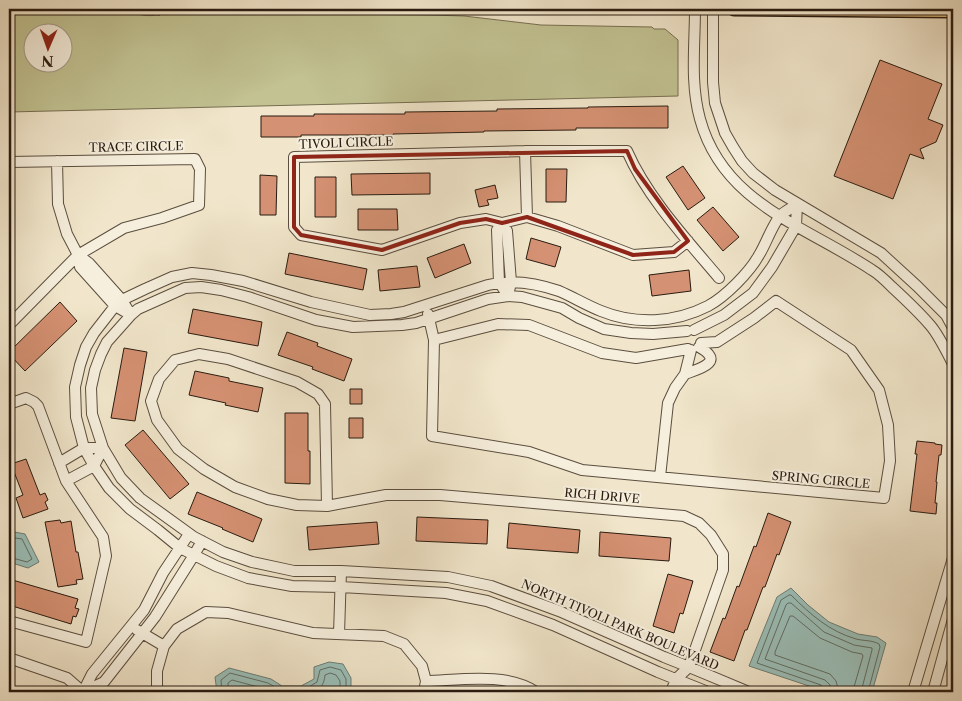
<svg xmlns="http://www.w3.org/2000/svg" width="962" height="701" viewBox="0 0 962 701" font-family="'Libre Caslon Text',serif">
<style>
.green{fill:#c2c292;stroke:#766e51;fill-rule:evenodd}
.water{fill:#9bbfb8;stroke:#6d7d75}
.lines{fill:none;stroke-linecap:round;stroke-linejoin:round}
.shore{stroke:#626d64;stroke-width:1}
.building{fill:#d59173;stroke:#291b10}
.minor-casing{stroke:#5b4e3f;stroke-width:12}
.major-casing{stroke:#291b10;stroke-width:15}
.minor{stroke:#f6efdd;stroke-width:10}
.major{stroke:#e8c386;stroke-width:12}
.marked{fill:none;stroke:#8f2418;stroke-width:4;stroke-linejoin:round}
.labels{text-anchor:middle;stroke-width:4;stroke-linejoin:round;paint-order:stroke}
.street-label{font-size:12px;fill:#291b10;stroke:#f6efdd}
</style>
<rect width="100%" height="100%" fill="#f1e6cb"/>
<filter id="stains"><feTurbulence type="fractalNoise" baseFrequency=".004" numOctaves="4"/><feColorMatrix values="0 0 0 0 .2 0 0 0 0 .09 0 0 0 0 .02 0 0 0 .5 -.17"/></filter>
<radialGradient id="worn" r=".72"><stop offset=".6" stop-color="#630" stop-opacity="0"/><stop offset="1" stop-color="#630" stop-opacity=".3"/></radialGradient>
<path class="green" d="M9,12L135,13C142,16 150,16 158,15L159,16L162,12L430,15L464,16L541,25L652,27L654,29H665L678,40V96L9,112ZM32,32H62V62H32Z"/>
<path class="water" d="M9,531L25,534L39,562L28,568L9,562Z
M791,588L808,605L829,622L858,634L877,637L886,643L872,692H827L749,666L777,597Z
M329,662L343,664L351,678V692H217L215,677L229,668L271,679L282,686H301L314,679V667Z"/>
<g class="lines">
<path class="shore" d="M9,537L22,539L32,559L27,562L9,557
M222,692L221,680L230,673L268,683L282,691H302L317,682L320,670L330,667L341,670L346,679V692
M228,692V683L232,680L266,689L271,692
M313,692C321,688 324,685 325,675L330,673L336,675L340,681V692
M825,692L824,688L821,685L757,663L781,600L789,595H791C811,615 829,631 856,639C864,641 872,640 879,644L880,647L868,692
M831,692L830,685L825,680L765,659L786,605L788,603H791L824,632L854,645L872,648V650L861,692
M839,692L836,681L830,674L775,655V652L790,616H793L820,638L852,652L862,654L863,656L854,687V692"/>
</g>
<path class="building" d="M880,60L942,84L928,119L943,125L936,142L920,149L924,159L910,154L893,199L834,176Z
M668,106V128H576V130L484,131V132L393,134V135H301V137H261V116H314V114H405V112L497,111V109L588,108V107Z
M683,166L705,198L688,210L666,177Z
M546,169H567L566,202H546Z
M430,173V194L352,195L351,174Z
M260,175L277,176L276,215H260Z
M315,177H336V217H315Z
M495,185L498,198L487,200L489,205L479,207L475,190Z
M713,207L739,237L723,251L697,220Z
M358,209H397L398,230H358Z
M531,238L561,247L555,267L526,259Z
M464,244L471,263L435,278L427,258Z
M289,253L367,269L363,290L285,274Z
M417,266L420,287L380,291L378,270Z
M689,270L691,291L652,296L649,275Z
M60,302L77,321L25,371L9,354V352Z
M193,309L262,322L258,346L188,333Z
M287,332L318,343L317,346L352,359L344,381L312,369L313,367L278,355Z
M124,348L147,352L135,421L111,418Z
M195,371L229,378V381L263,388L258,412L225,405L226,403L189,395Z
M350,389H362V404H350Z
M285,413H308V451H310V484L285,483Z
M349,418H363V438H349Z
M143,430L189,484L170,499L125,445Z
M917,441L935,443V444L942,445L941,455H939L936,482H937L935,503H937L936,514L910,511L917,454H915Z
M26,459L40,495L45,493L48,500L45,502L48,509L23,518L16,498L23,495L11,464Z
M197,492L262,519L253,542L222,529L223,528L188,514Z
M768,513L791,522L779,555L777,554L765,587H763L747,630H745L734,661L710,652L723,618L725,619L737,586L739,587L754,546L756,547Z
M417,517L488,520L487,544L416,541Z
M60,520L61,523L71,521L76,552H78L83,579L76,580L77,584L58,587L45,522Z
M377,522L379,544L309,550L307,527Z
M509,523L580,530L578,553L507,548Z
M600,532L671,538L669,561L599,556Z
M668,574L693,581L683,614L680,613L674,633L653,626Z
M9,579L78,599L75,608L79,609L76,617L73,616L71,624L9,605Z"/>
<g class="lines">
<g class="minor-casing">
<path id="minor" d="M695,9C695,45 690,83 700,119C723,204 806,226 872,270C879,274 886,281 892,287C905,299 918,311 930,325C938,334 947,352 953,364
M713,9V82L715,103L725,133L733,147L742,161L753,173L775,190L881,253L917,286L946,315L953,328
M525,151L527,217
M57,161L58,204L67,234L78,255L80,267L115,306L131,315L122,300L89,263L78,255
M9,162L195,159L200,169L199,205L162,218L124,228L78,255L9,325
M502,223L507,231L511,282L508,296L499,282L497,230Z
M688,241L674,252L633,255L558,226L527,217L502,223L486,219L460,223L382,250L301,235L294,227V157L525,151H627C647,197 687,240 719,278
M428,314L434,340
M694,330L724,315L753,293L772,267L796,226L797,204
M687,331L653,334L631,333L604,329L579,318L562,308L522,297L508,296L488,299L416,323L402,325L353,327L316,320L248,297L221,290L201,287L185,288L138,309L131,315L107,342L101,354L95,370L91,388L92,414L103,448L121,478L140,498L194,537L223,552L252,562L294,571H341L448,577L491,586L559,611L664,657L689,667L749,692
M688,349L636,358L602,353L529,325L498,324L434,340L432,436L529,452L582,470L884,498L890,461L888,425L879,390L851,350L776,301L754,318L717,342L701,343
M199,354L228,359L297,382L318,394L325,404L327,506L297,505L268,499L235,487L204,469L178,449L157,420L151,401L159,379L175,360Z
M685,374C699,369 726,362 699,347
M9,404L26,398L34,402L38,406L66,481L103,537L106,556L86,642L9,621
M59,463L84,448H103L94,466L66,481
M660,477L668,403L675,388L685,374L691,350
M327,506L386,495H440L684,516L699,523L711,535L723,554V570L689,667L676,679L671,692
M137,630L164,646
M339,634L341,571
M9,658L67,678L83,692
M426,681C460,680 507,672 536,692
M83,692L104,682L155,617L194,555L202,541
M83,692L92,674L144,610L163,573L189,534
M157,692V671L164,646L177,629L206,612L228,613L313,633L384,636L404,644L422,666L426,681L424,692
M708,692L658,672L553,625L487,601L446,593L341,587L292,586L248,578L216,566L180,548L158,530L130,509L109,488L94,466L84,448L76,417L75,387L80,365L86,347L94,333L115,306L122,300L145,289L172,277L192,273L211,275L243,281L311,302L370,315L391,314L404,312L488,285C512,279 536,283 559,291C573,297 586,305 601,311C635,325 675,323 708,306C725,297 750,272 759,255C765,246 774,221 781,215C785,211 792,208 797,204
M913,692L953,558
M933,692L953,619"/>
</g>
<g class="major-casing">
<path id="major" d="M734,9L953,11"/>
</g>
<use href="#minor" class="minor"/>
<use href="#major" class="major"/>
</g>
<path class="marked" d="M627,151L635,169L688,241L674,252L633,255L527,217L502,223L486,219L460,223L382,250L301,235L294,227V157Z"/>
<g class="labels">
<g class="street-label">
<text transform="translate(346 143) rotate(-2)" y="4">TIVOLI CIRCLE</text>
<text transform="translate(136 147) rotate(-1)" y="4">TRACE CIRCLE</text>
<text transform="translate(821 480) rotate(5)" y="4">SPRING CIRCLE</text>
<text transform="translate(602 496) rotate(5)" y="4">RICH DRIVE</text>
<text transform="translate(620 625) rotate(23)" y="4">NORTH TIVOLI PARK BOULEVARD</text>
</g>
</g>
<rect width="962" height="701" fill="none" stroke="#f1e6cb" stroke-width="30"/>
<rect x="10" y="10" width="942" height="681" fill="none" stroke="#291b10" stroke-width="2.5"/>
<rect x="15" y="15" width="932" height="671" fill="none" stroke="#291b10"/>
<g transform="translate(48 48) rotate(182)"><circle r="24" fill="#f6efdd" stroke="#a49a8b"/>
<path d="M0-4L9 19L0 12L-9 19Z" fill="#8f2418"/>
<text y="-8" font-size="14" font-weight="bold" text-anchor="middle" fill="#291b10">N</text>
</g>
<rect width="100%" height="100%" filter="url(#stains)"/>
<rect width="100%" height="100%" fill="url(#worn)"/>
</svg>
